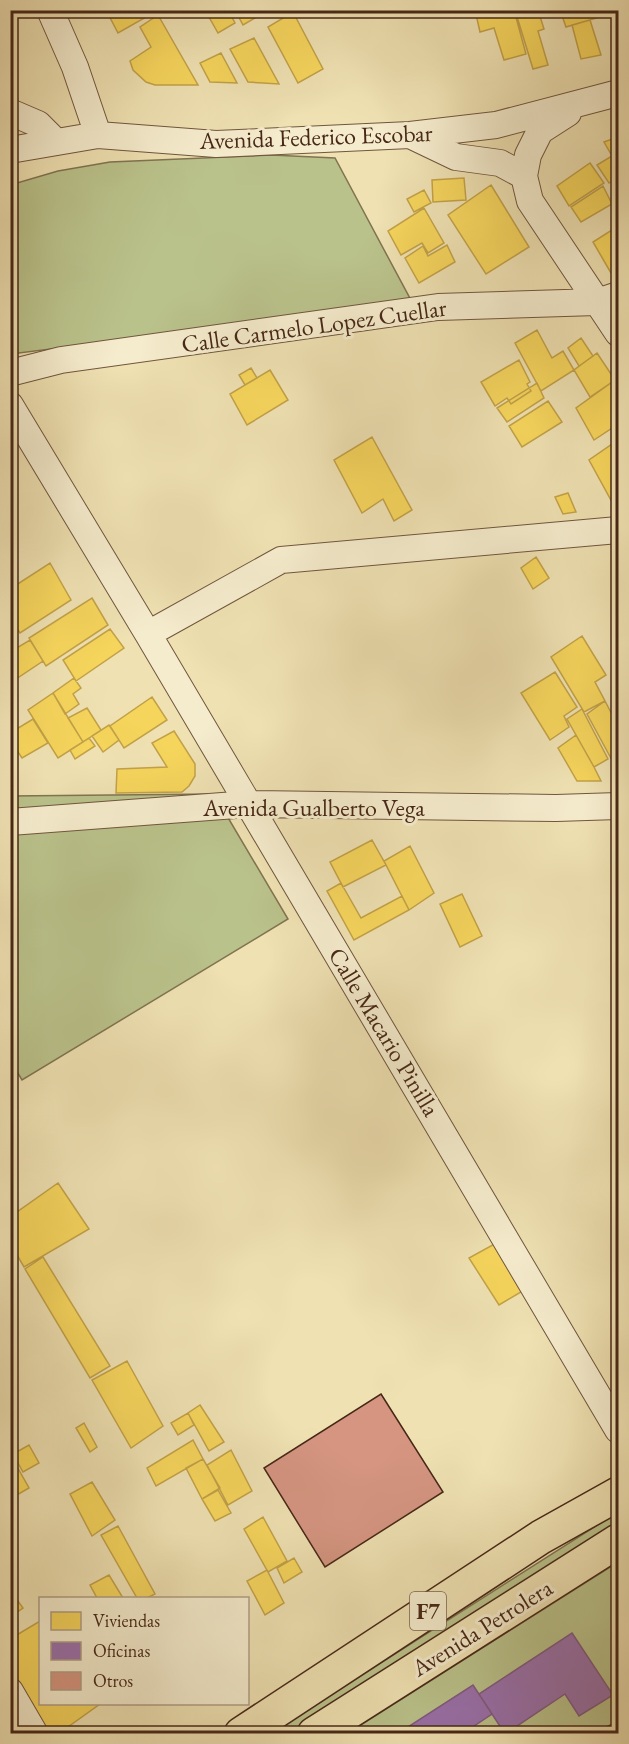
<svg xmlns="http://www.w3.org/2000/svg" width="629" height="1744" viewBox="0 0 629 1744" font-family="'EB Garamond',serif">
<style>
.green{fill:#bac28b;stroke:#807451;stroke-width:1.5}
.homes{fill:#f6d55c;stroke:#c2a147;stroke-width:1.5}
.offices{fill:#9970ab;stroke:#805a7f;stroke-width:1.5}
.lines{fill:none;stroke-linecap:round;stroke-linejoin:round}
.stream{stroke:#7a8075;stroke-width:9}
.building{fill:#d59581;stroke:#472717;stroke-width:1.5}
.street-casing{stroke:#71563e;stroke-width:28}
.highway-casing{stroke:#472717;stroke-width:36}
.street{stroke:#f5eccd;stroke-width:26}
.highway{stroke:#efe1b2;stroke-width:33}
.tram{stroke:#472717;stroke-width:1.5}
.labels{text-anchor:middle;stroke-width:6;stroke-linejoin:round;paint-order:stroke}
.shield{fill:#f5eccd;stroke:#7b624e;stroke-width:1.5}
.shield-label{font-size:22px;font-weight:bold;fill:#472717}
.street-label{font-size:24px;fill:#472717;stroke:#f5eccd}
</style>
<rect width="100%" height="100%" fill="#efe1b2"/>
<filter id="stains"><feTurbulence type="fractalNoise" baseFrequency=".00333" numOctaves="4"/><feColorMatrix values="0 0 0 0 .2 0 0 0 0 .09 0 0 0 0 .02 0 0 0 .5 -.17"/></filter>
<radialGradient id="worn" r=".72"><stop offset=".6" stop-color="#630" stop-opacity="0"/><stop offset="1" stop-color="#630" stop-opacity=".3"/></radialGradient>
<path class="green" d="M271,155L335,158L413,304L11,354L10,185L58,171L110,162Z
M214,794L288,919L22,1080L10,1060V796Z
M618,1512V1525L290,1733L269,1734Z
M618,1562V1733H348Z"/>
<path class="homes" d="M106,10H154L155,12L118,33Z
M205,10H228L235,23L218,33Z
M235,10H261L262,14L243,25Z
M475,10H514L526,54L504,60L494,28L480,32Z
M515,10H538L544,29L538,31L548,65L533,69Z
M560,10H610V14L566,27Z
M293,12L323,69L298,83L268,27Z
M158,15L198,85H155L146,82L133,70L130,61L151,47L140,27Z
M590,20L601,55L581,59L572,25Z
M254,38L279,84L248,82L230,49Z
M221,53L237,83L210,82L200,63Z
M618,137V177L609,183L597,165L612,156L604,142Z
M590,163L604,183L569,206L557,186Z
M464,178L466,200L433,202L432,180Z
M491,185L529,247L486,274L448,215Z
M603,186L612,204L581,222L571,207Z
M424,190L431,203L414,212L407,199Z
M424,208L444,243L428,253L422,243L401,255L388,231Z
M618,226V271L611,273L593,242Z
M447,245L455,262L419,283L405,258L423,246L428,256Z
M537,330L552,358L563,351L574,370L541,391L515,343Z
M581,338L593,356L579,366L568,348Z
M597,353L615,380L590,397L574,370Z
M519,360L530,382L527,384L531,391L511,404L507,398L495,406L481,382Z
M251,368L257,378L245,385L239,375Z
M270,370L288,400L247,425L230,394Z
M615,380L618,387V424L594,440L576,408Z
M537,383L544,398L507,422L497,408Z
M548,401L562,422L522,447L509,426Z
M372,437L412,510L394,521L383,499L362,513L334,460Z
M618,440V513L589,460Z
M568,493L576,512L563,514L555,497Z
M536,557L549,578L533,589L521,568Z
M50,563L71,600L20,633L10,618V589Z
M92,598L108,625L46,666L29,638Z
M110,629L124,648L76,681L63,660Z
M582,636L606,675L595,682L605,701L584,712L551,657Z
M30,640L43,661L16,679L10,672V652Z
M555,672L577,707L564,716L569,727L550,740L521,693Z
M74,678L81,688L73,694L79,704L65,714L53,693Z
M53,693L83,742L58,758L28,710Z
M152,697L167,720L124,748L110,726Z
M605,701L618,726V759L613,762L587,714Z
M87,708L101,730L83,742L68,718Z
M582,709L608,759L594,767L567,719Z
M33,719L48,743L22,758L10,740V733Z
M109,725L119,740L103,752L92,736Z
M174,731L195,764V776L189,786L182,792L116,793L117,769L167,767L152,743Z
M576,735L594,767L601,781H577L558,748Z
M89,738L95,746L75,759L70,750Z
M372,840L386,865L343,887L330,862Z
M410,846L434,893L409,910L384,861Z
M341,883L361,918L402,896L409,910L354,940L327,891Z
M462,894L482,936L460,947L440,904Z
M58,1183L89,1229L24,1267L10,1243V1217Z
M498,1242L526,1289L499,1305L469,1258Z
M43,1257L110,1366L90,1378L25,1269Z
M127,1361L163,1426L131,1448L92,1380Z
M200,1405L224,1442L209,1451L188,1413Z
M188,1413L194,1425L178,1435L171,1423Z
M84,1423L97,1447L90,1452L76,1428Z
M193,1440L203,1459L156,1486L147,1468Z
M29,1445L39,1463L23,1472L13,1454Z
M231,1450L252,1491L228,1505L207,1465Z
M10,1454L29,1488L10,1499Z
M203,1459L220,1488L202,1499L186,1468Z
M92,1482L115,1520L92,1536L70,1494Z
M218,1490L231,1513L215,1521L202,1499Z
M263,1517L287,1561L268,1572L244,1529Z
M118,1526L155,1594L147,1598H137L101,1535Z
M294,1558L302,1572L284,1583L277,1568Z
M267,1570L284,1603L265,1615L247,1581Z
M109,1575L123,1598H97L90,1585Z
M10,1590L23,1608L10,1617Z
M40,1621V1704H100L58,1734H42L10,1677V1639Z"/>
<path class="offices" d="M572,1633L613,1695L579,1716L565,1694L505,1734L479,1694Z
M473,1685L492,1714L462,1734H397Z"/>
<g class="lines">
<path class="stream" d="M10,66L12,72"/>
</g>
<path class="building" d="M381,1394L443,1492L325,1567L264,1468Z"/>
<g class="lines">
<g class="street-casing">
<path id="street" d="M50,10L75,67L98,135
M10,112L38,124L56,142
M568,113L540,131L528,155L524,176L530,201L618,333
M410,135L456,157L500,163L524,176
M10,150L98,135L216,144L410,135L496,125L618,93
M10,373L61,360L438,307L597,302L618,295
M10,405L148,634L618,1430
M148,634L281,560L618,530
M10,822L249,804L556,808L618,806
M10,1691L35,1734"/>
</g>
<g class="highway-casing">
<path id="highway" d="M241,1734L541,1537L618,1494
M314,1734L618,1541"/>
</g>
<use href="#street" class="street"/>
<use href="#highway" class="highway"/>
<path class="tram" d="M589,1734L618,1722"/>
</g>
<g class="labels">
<rect class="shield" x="410" y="1592" width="36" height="38" rx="4.5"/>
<g class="shield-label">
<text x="428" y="1619">F7</text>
</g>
<g class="street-label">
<text transform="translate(316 137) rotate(-2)" y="8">Avenida Federico Escobar</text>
<text transform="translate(314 326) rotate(-8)" y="8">Calle Carmelo Lopez Cuellar</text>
<text x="314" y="816">Avenida Gualberto Vega</text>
<text transform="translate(384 1032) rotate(59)" y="8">Calle Macario Pinilla</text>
<text transform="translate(482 1628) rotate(-32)" y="8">Avenida Petrolera</text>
</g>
</g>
<rect width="629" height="1744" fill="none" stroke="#efe1b2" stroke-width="36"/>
<rect x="12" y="12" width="605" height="1720" fill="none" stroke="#472717" stroke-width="3"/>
<rect x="18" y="18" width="593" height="1708" fill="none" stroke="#472717" stroke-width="1.5"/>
<rect x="39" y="1597" width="210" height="108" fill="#f5eccd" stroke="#af9d84" stroke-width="1.5"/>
<rect x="51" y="1612" width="30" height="18" fill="#f6d55c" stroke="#af9d84" stroke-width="1.5"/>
<text x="93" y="1627" font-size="18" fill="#472717">Viviendas</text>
<rect x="51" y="1642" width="30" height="18" fill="#9970ab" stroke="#af9d84" stroke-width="1.5"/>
<text x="93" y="1657" font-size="18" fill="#472717">Oficinas</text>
<rect x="51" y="1672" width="30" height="18" fill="#d59581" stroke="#af9d84" stroke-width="1.5"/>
<text x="93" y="1687" font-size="18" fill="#472717">Otros</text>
<rect width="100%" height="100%" filter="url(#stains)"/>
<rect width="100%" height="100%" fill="url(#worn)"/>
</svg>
